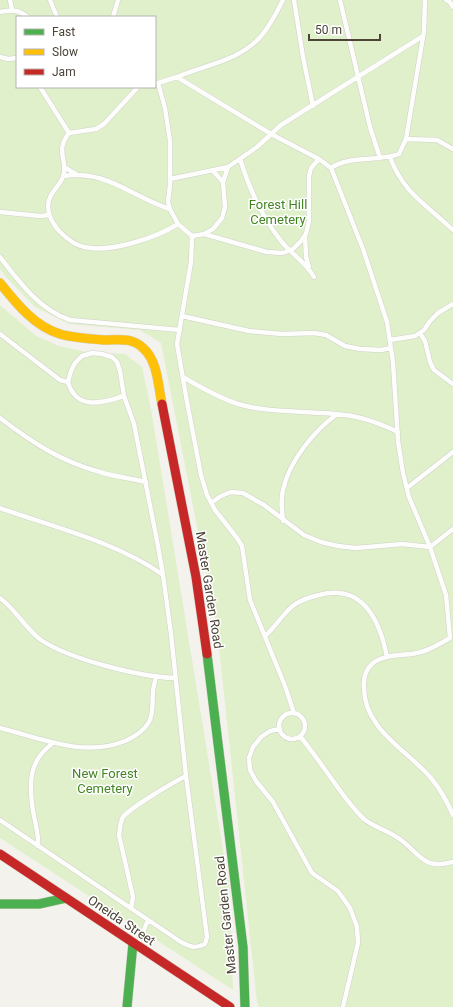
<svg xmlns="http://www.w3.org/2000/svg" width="453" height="1007" viewBox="0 0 453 1007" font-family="Roboto,sans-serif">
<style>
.green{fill:#dff0cb;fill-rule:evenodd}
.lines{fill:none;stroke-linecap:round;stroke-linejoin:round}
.lane-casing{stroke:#d1d0ca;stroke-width:5.5}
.fast-casing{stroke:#d3cfc3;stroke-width:10}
.slow-casing{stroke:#d3cfc3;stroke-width:10}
.jam-casing{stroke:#d3cfc3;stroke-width:10}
.lane{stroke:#fdfdfc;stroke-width:4.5}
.fast{stroke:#4caf50;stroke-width:9}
.slow{stroke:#ffc107;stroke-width:9}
.jam{stroke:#c62828;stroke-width:9}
.labels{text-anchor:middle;stroke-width:3;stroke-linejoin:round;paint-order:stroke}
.park-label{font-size:13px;fill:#448523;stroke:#fff}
.street-label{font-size:13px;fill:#4b4437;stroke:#fff}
</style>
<rect width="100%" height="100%" fill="#f3f2ed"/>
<path class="green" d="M0,0H453V1007H259L257,1002L217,628L161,343L140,330L69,324L35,307L6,277L0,269ZM17,17H155V87H17Z
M0,305L36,336L59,346L87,352L125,354L142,367L151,409L229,886L233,990L0,838Z"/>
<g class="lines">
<g class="lane-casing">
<path id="lane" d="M10,0L12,10
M50,0L57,17
M294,0L303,57L313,106
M340,0L370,127L380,158
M446,0L449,1L453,7
M0,12C11,9 19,10 28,17
M113,17L118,0
M0,57L8,59L17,58
M177,77C207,64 240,61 262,35C271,24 277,12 283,0
M40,87L69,133
M138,87L104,124L96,129L69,133C54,152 69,161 63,177C59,187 48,194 48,206C48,216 53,224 59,231C66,238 74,245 84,247C110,253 156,238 178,224
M406,139L437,140L453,149
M390,157C403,193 427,205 453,230
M240,159C249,188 262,217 281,241C291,254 306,262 314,277
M64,167L76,174
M331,168C349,155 378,162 399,154L406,139L424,31L425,0
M213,171L223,182
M63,176C106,169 132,197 170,209
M170,179L228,167L257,147L281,125L423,36
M0,212L40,216L49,215
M204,234L267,252L283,253L293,249L301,241L306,234L309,221V176L311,168L319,159
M305,235L306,257L309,267
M192,236L204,234L213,229L222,218L225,207L223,182L228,167
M0,257C19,282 40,310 70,320L180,330
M182,316L249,331L282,334L314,333L326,335L345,346L360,349L381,350L391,348
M420,333L425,341L430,362L434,370L453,384
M0,334L60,380L68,382L71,371L75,363L82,356L92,353L102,354L112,357L117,362L120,371L124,396L134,424L158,546L163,575L171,634L186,776L207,937L205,944C195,949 191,947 181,942L0,820
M390,340L415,336L424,330L430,321L438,313L453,304
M183,377C200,387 219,398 238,404C273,414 310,410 345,415C364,417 381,424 398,432
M68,382C76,411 103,403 124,396
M0,418C33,443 60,461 100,472C115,477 131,478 146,482
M407,488L453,452
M211,503L221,496L231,492L243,493L264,505L304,535L321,542L338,546L356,548L402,544L430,547L453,529
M0,508C53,527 117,542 163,575
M283,521C282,510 280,500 283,490C289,461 314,431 337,414
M0,598C16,610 25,628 41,640C69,659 140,677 175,678
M265,636C276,627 282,614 294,605C301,600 310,597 319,595C363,583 380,621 387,657
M294,713L285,686L250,600L242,546L237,538L215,510L207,495L201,475L187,402L177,344L191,262L192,236L178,224L170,209L168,202L170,185V141L165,108L158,83L177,77L271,134L319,159L331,168L363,249L387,322L393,362L398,441L403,473L409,497L430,547L446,595L450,638C439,644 429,651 417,653C403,656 384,654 373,663C365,670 363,678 364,688C364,729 407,750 431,778C440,789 447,801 453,815
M279 726a13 13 0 1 1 26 0a13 13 0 1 1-26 0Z
M0,728C40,738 84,758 125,741C134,737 144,731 149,722C154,713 152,701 153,692C153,687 155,682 156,677
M280,729L270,731L261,737L253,747L249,758L250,770L256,781L273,802L312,873L338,891L350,908L357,927L358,943L343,1007
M300,736C311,750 321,764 331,778C341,792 351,807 364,819C375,828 390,831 401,840C421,855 424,870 453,862
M38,846C39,834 35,823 33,811C29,784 28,761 53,743
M131,908L133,897L119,835C120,829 120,822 123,817C131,807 174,782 186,776
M138,944L148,920"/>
</g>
<g class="fast-casing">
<path id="fast" d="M207,654L243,947L245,1007
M0,904H39L66,898
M127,1007L133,943"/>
</g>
<g class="slow-casing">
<path id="slow" d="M0,283C16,303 34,326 60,334C74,338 90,339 105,340C119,340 132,337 143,348C158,361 158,386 162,404"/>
</g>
<g class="jam-casing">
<path id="jam" d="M162,404L196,577L207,654
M0,854L230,1007"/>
</g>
<use href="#lane" class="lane"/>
<use href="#fast" class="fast"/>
<use href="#slow" class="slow"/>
<use href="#jam" class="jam"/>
</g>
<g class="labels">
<g class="park-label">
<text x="278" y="209">Forest Hill<tspan x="278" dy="15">Cemetery</tspan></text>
<text x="105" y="778">New Forest<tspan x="105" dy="15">Cemetery</tspan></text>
</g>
<g class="street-label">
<text transform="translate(210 590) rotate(81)" y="5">Master Garden Road</text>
<text transform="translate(225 915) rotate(-96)" y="5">Master Garden Road</text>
<text transform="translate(122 920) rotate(34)" y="5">Oneida Street</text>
</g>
</g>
<rect x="16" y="16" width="140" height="72" fill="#ffffff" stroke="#b7b4af"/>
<rect x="24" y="29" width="20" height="6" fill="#4caf50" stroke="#b7b4af"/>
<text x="52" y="36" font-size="12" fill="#4b4437">Fast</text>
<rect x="24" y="49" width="20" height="6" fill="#ffc107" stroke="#b7b4af"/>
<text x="52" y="56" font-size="12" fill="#4b4437">Slow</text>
<rect x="24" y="69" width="20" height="6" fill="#c62828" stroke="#b7b4af"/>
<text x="52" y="76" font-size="12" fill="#4b4437">Jam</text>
<path d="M309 34v6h71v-6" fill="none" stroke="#4b4437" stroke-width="2"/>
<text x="315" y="34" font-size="12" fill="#4b4437" stroke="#ffffff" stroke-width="3" paint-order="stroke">50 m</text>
</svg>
